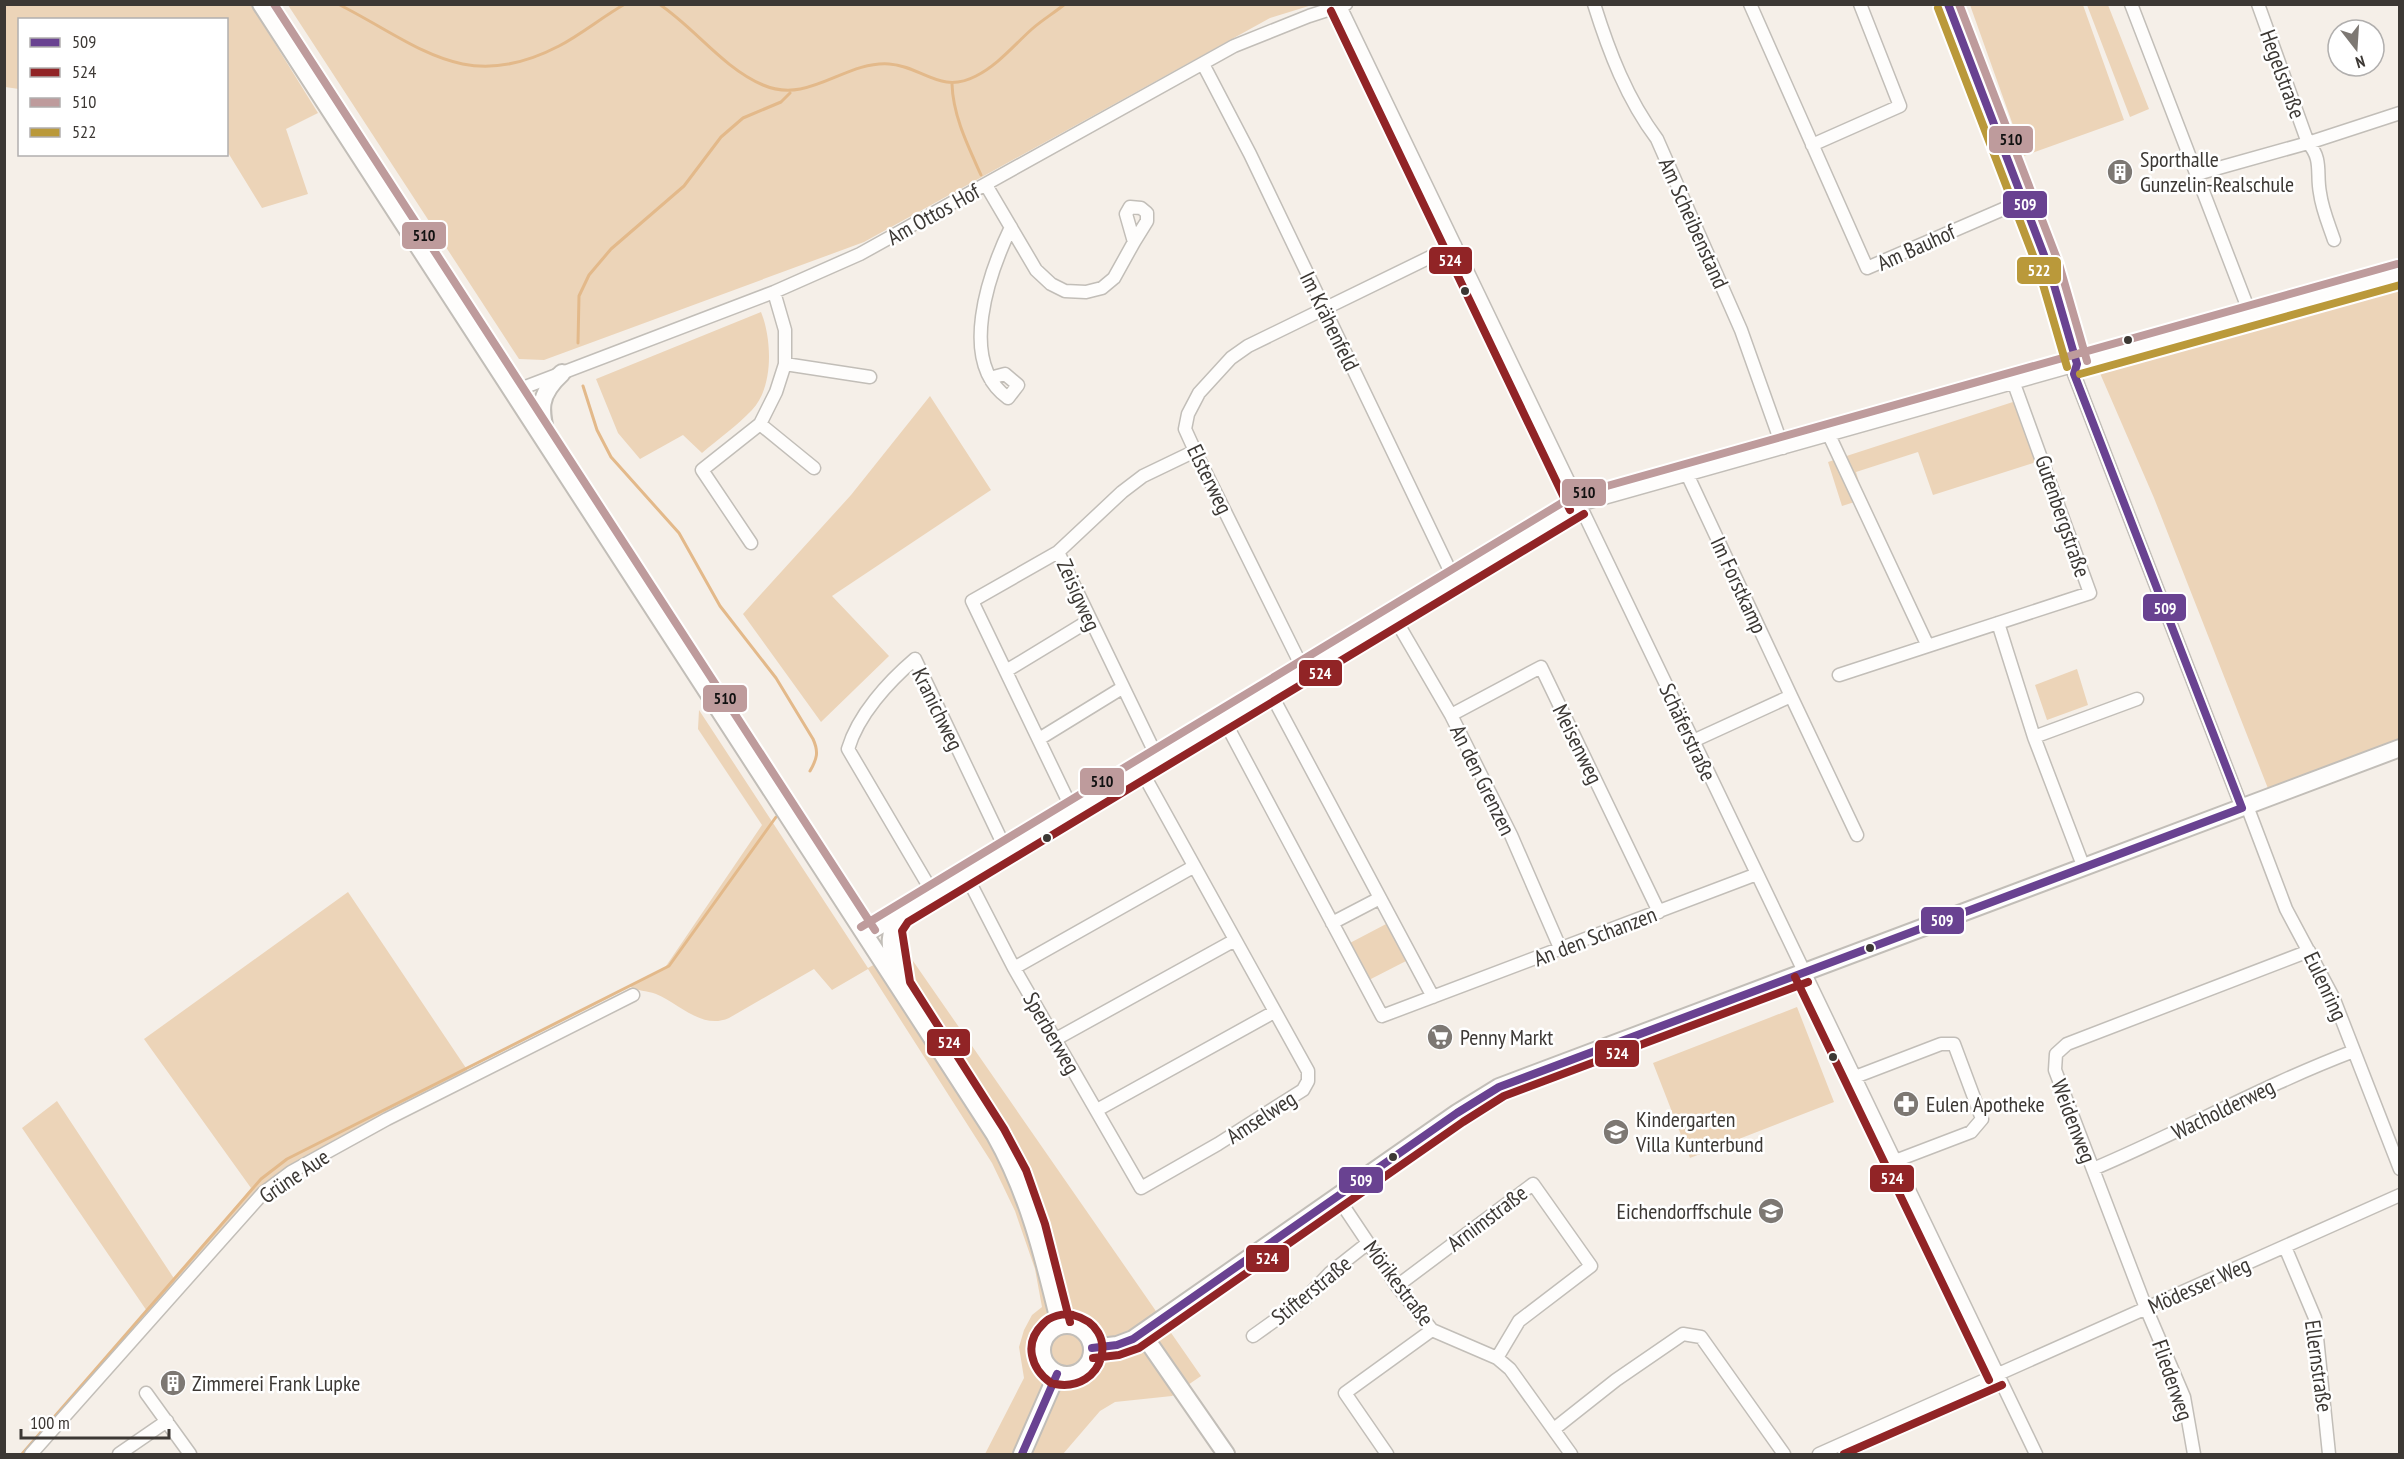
<svg xmlns="http://www.w3.org/2000/svg" width="2404" height="1459" viewBox="0 0 2404 1459" font-family="'PT Sans Narrow',sans-serif">
<style>
.green{fill:#ecd4b8}
.lines{fill:none;stroke-linecap:round;stroke-linejoin:round}
.stream{stroke:#e3b98a;stroke-width:3}
.street-casing{stroke:#c2beb8;stroke-width:15}
.secondary-casing{stroke:#c2beb8;stroke-width:20}
.street{stroke:#fefdfc;stroke-width:12}
.secondary{stroke:#fefdfc;stroke-width:16}
.bus-1-casing{stroke:#fff;stroke-width:12}
.bus-2-casing{stroke:#fff;stroke-width:12}
.bus-3-casing{stroke:#fff;stroke-width:12}
.bus-4-casing{stroke:#fff;stroke-width:12}
.bus-1{stroke:#694291;stroke-width:8}
.bus-2{stroke:#912426;stroke-width:8}
.bus-3{stroke:#be9b9c;stroke-width:8}
.bus-4{stroke:#ba993a;stroke-width:8}
.bus-dot{fill:#3c3834;stroke:#fff;stroke-width:2}
.labels{text-anchor:middle;stroke-width:5;stroke-linejoin:round;paint-order:stroke}
.street-label{font-size:22px;fill:#3c3834;stroke:#fff}
.poi-label{font-size:22px;fill:#3c3834;stroke:#fff;text-anchor:start}
.line-badge{stroke:#fff;stroke-width:2}
.badge-label{font-size:16px;text-anchor:middle;font-weight:bold;fill:#fff}
.pale-badge-label{font-size:16px;text-anchor:middle;font-weight:bold;fill:#111}
</style>
<rect width="100%" height="100%" fill="#f5efe8"/>
<path class="green" d="M4,5H251L318,113L286,129L308,194L262,208L227,151L226,20H20L19,89L5,87Z
M288,5H1312L1270,18L864,242L544,360L519,359Z
M1970,5H2083L2124,120L2024,156Z
M2087,5H2108L2149,109L2130,117Z
M2399,287V742L2269,791L2154,498L2099,371Z
M761,312C772,339 774,387 752,410C737,426 718,439 702,453L683,435L640,459L618,433L596,379Z
M930,396L991,490L832,596L889,656L821,722L743,614L851,495Z
M2016,401L2036,462L1933,495L1918,452L1856,472L1864,499L1842,506L1828,462Z
M2077,669L2088,705L2047,720L2035,685Z
M699,710L868,968L904,948L1201,1376L1172,1396L1115,1402L1100,1411L1063,1454H985L1024,1378L1019,1347L1024,1330L1032,1315L1042,1307L1035,1269L1015,1211L992,1163L868,969L832,990L814,969L729,1018C702,1030 680,1004 656,994C646,990 638,992 629,986L664,969L762,825L698,729Z
M348,892L470,1074L284,1172L151,1317L22,1128L57,1101L175,1280L251,1188L144,1039Z
M1388,923L1408,960L1367,981L1348,944Z
M1797,1007L1834,1102L1690,1158L1653,1063Z"/>
<g class="lines">
<path class="stream" d="M338,4C419,45 465,95 559,46C582,34 602,17 625,4
M659,4C695,28 723,68 763,85C809,105 844,61 889,64C922,66 940,95 976,76C998,65 1014,45 1032,29C1042,20 1054,13 1065,4
M952,84C953,116 968,146 981,175
M578,343L579,296L589,275L611,249L684,186L721,137L743,118L781,102L790,93
M583,386L597,430L611,457L679,533L720,606L776,678L813,739C819,752 817,759 810,771
M22,1454L261,1179L287,1159L669,966L776,817"/>
<g class="street-casing">
<path id="street" d="M1339,4L2036,1454
M1594,4C1609,52 1627,99 1657,139L1741,330L1783,448
M1750,4L1867,268L2022,201
M1948,4L2049,268L2077,364L2074,374L2242,808
M2131,4L2251,316
M2258,4L2308,143C2323,159 2316,174 2320,193C2322,209 2329,225 2334,240
M1203,64L1250,154L1454,579
M1812,145L1900,106L1860,4
M2197,174L2308,143L2400,113
M986,185L1036,270L1051,284L1065,291L1086,292L1102,288L1114,278L1134,242L1126,214L1130,207L1141,208L1147,213V221L1134,242
M785,364L870,377
M990,378L1005,374L1018,385L1008,398C957,362 989,273 1011,227
M512,392L774,292L860,254L1234,46L1309,16L1346,4
M760,424L814,468
M1829,435L1927,644
M1687,474L1791,696L1693,741
M751,543L702,470L760,424L776,392L785,364V330L774,292
M1058,552L972,601L1073,811
M1394,617L1451,715L1511,835L1561,950
M1998,623L2034,737L2084,868
M1006,671L1090,620
M1304,671L1195,451L1185,429L1188,414L1199,393L1231,358L1248,346L1455,245
M1839,675L2090,593L2013,381
M1270,692L1433,997
M1791,696L1857,835
M1451,715L1541,667L1659,912
M1224,720L1382,1016L1757,874
M2034,737L2137,699
M1039,739L1122,688
M1158,759L1058,552L1122,492L1143,476L1195,451
M2247,806L2286,909L2333,997L2400,1169
M966,875L1014,968L1141,1188L1218,1144L1303,1090L1308,1081V1071L1141,770
M934,895L848,749C858,715 888,682 915,659L1006,850
M1332,923L1380,898
M866,936L1579,505L2400,274
M1014,968L1193,867
M1056,1039L1235,940
M1855,1077L1941,1044H1954L1982,1119L1971,1132L1895,1161
M1097,1110L1274,1012
M2093,1169C2181,1132 2264,1085 2354,1051
M1338,1198L1397,1286L1432,1330L1497,1358L1510,1369L1571,1454
M2285,1247L2315,1318L2329,1454
M1397,1286L1533,1184L1591,1266L1519,1321L1497,1358
M1253,1336L1305,1299L1330,1273L1368,1243
M146,1393L190,1454
M1554,1429L1616,1380L1683,1334L1701,1337L1784,1454
M31,1454L263,1193L291,1172L387,1119L633,995
M119,1454L167,1421
M1387,1454L1345,1393L1432,1330
M1819,1454L2400,1195
M2194,1454L2184,1397L2146,1308L2055,1070L2056,1054L2067,1044L2309,951"/>
</g>
<g class="secondary-casing">
<path id="secondary" d="M261,4L995,1135C1029,1195 1044,1259 1060,1325
M547,440C540,409 537,396 562,373
M897,976C892,951 884,937 901,914
M1042 1350a25 25 0 1 1 50 0a25 25 0 1 1-50 0Z
M1142,1333L1226,1454
M1092,1348L1117,1345L1133,1339L1457,1113L1499,1087L2400,748
M1022,1454L1057,1374"/>
</g>
<use href="#street" class="street"/>
<use href="#secondary" class="secondary"/>
<g class="bus-1-casing">
<path id="bus-1" d="M1948,4L2049,268L2077,364L2074,374L2242,808
M1092,1348L1117,1345L1133,1339L1457,1113L1499,1087L2242,808
M1022,1454L1057,1374"/>
</g>
<g class="bus-2-casing">
<path id="bus-2" d="M1331,11L1570,510
M1795,977L1989,1380
M1070,1322L1045,1224L1026,1170L1004,1129L910,982L902,931L908,922L1584,514
M1093,1358L1119,1355L1139,1348L1463,1122L1504,1096L1808,982
M1051,1383C1031,1369 1023,1343 1043,1324C1050,1316 1063,1313 1073,1315C1123,1328 1104,1393 1055,1384
M1844,1454L2002,1385"/>
</g>
<g class="bus-3-casing">
<path id="bus-3" d="M274,4L875,930
M1959,4L2059,264L2087,361
M861,927L1575,495L2397,264"/>
</g>
<g class="bus-4-casing">
<path id="bus-4" d="M1938,8L2039,271L2067,367
M2080,374L2400,285"/>
</g>
<use href="#bus-1" class="bus-1"/>
<use href="#bus-2" class="bus-2"/>
<use href="#bus-3" class="bus-3"/>
<use href="#bus-4" class="bus-4"/>
</g>
<defs>
<g id="building-disc" transform="scale(1.35)"><circle r="9.5" fill="#7d7873" stroke="#fff"/><path d="M-4-6H4V6H1V3H-1V6H-4ZM-2.5-4.3h1.7v1.8h-1.7ZM.8-4.3h1.7v1.8H.8ZM-2.5-1h1.7V.8h-1.7ZM.8-1h1.7V.8H.8Z" fill="#fff"/></g>
<g id="supermarket-disc" transform="scale(1.35)"><circle r="9.5" fill="#7d7873" stroke="#fff"/><path d="M-6-5.5h2.5l.6 2H6L4.5 2H-2.5L-4.4-4H-6ZM-1.5 3.2a1.3 1.3 0 1 0 .1 0ZM3 3.2a1.3 1.3 0 1 0 .1 0Z" fill="#fff"/></g>
<g id="pharmacy-disc" transform="scale(1.35)"><circle r="9.5" fill="#7d7873" stroke="#fff"/><path d="M-2-6h4v4h4v4h-4v4h-4v-4h-4v-4h4Z" fill="#fff"/></g>
<g id="school-disc" transform="scale(1.35)"><circle r="9.5" fill="#7d7873" stroke="#fff"/><path d="M0-5L7-2L0 1L-7-2ZM-4 1L0 2.5L4 1V4Q0 6-4 4Z" fill="#fff"/></g>
</defs>
<g fill-rule="evenodd">
<use href="#building-disc" x="2120" y="172"/>
<use href="#supermarket-disc" x="1440" y="1037"/>
<use href="#pharmacy-disc" x="1906" y="1104"/>
<use href="#school-disc" x="1616" y="1132"/>
<use href="#school-disc" x="1771" y="1211"/>
<use href="#building-disc" x="173" y="1383"/>
</g>
<g class="bus-dot">
<circle cx="1465" cy="291" r="5"/>
<circle cx="2128" cy="340" r="5"/>
<circle cx="1047" cy="838" r="5"/>
<circle cx="1870" cy="948" r="5"/>
<circle cx="1833" cy="1057" r="5"/>
<circle cx="1393" cy="1157" r="5"/>
</g>
<g class="labels">
<g class="street-label">
<text transform="translate(2283 74) rotate(70)" y="8">Hegelstraße</text>
<text transform="translate(933 214) rotate(-29)" y="8">Am Ottos Hof</text>
<text transform="translate(1694 223) rotate(66)" y="8">Am Scheibenstand</text>
<text transform="translate(1916 247) rotate(-24)" y="8">Am Bauhof</text>
<text transform="translate(1330 321) rotate(64)" y="8">Im Krähenfeld</text>
<text transform="translate(1210 479) rotate(64)" y="8">Elsterweg</text>
<text transform="translate(2063 516) rotate(71)" y="8">Gutenbergstraße</text>
<text transform="translate(1739 585) rotate(65)" y="8">Im Forstkamp</text>
<text transform="translate(1079 595) rotate(66)" y="8">Zeisigweg</text>
<text transform="translate(938 709) rotate(64)" y="8">Kranichweg</text>
<text transform="translate(1688 732) rotate(65)" y="8">Schäferstraße</text>
<text transform="translate(1578 744) rotate(64)" y="8">Meisenweg</text>
<text transform="translate(1483 780) rotate(64)" y="8">An den Grenzen</text>
<text transform="translate(1595 936) rotate(-21)" y="8">An den Schanzen</text>
<text transform="translate(2326 986) rotate(65)" y="8">Eulenring</text>
<text transform="translate(1052 1033) rotate(60)" y="8">Sperberweg</text>
<text transform="translate(2223 1109) rotate(-26)" y="8">Wacholderweg</text>
<text transform="translate(1261 1117) rotate(-33)" y="8">Amselweg</text>
<text transform="translate(2074 1121) rotate(69)" y="8">Weidenweg</text>
<text transform="translate(294 1176) rotate(-34)" y="8">Grüne Aue</text>
<text transform="translate(1487 1218) rotate(-37)" y="8">Arnimstraße</text>
<text transform="translate(1399 1283) rotate(53)" y="8">Mörikestraße</text>
<text transform="translate(2199 1285) rotate(-24)" y="8">Mödesser Weg</text>
<text transform="translate(1311 1290) rotate(-39)" y="8">Stifterstraße</text>
<text transform="translate(2319 1366) rotate(82)" y="8">Ellernstraße</text>
<text transform="translate(2173 1380) rotate(71)" y="8">Fliederweg</text>
</g>
<g class="poi-label">
<text x="2140" y="167">Sporthalle<tspan x="2140" dy="25">Gunzelin-Realschule</tspan></text>
<text x="1460" y="1045">Penny Markt</text>
<text x="1926" y="1112">Eulen Apotheke</text>
<text x="1636" y="1127">Kindergarten<tspan x="1636" dy="25">Villa Kunterbund</tspan></text>
<text x="1752" y="1219" text-anchor="end">Eichendorffschule</text>
<text x="192" y="1391">Zimmerei Frank Lupke</text>
</g>
</g>
<g class="line-badge">
<rect x="1988" y="125" width="46" height="29" rx="6" fill="#be9b9c"/>
<rect x="2002" y="190" width="46" height="29" rx="6" fill="#694291"/>
<rect x="401" y="221" width="46" height="29" rx="6" fill="#be9b9c"/>
<rect x="1428" y="246" width="45" height="29" rx="6" fill="#912426"/>
<rect x="2016" y="256" width="46" height="29" rx="6" fill="#ba993a"/>
<rect x="1561" y="478" width="46" height="29" rx="6" fill="#be9b9c"/>
<rect x="2142" y="593" width="45" height="29" rx="6" fill="#694291"/>
<rect x="1298" y="659" width="45" height="28" rx="6" fill="#912426"/>
<rect x="702" y="684" width="46" height="29" rx="6" fill="#be9b9c"/>
<rect x="1079" y="767" width="46" height="29" rx="6" fill="#be9b9c"/>
<rect x="1920" y="906" width="45" height="29" rx="6" fill="#694291"/>
<rect x="926" y="1028" width="45" height="29" rx="6" fill="#912426"/>
<rect x="1594" y="1039" width="46" height="29" rx="6" fill="#912426"/>
<rect x="1869" y="1164" width="46" height="29" rx="6" fill="#912426"/>
<rect x="1338" y="1166" width="46" height="28" rx="6" fill="#694291"/>
<rect x="1245" y="1244" width="45" height="29" rx="6" fill="#912426"/>
</g>
<g class="badge-label">
<text x="2025" y="210">509</text>
<text x="1450" y="266">524</text>
<text x="2039" y="276">522</text>
<text x="2165" y="614">509</text>
<text x="1320" y="679">524</text>
<text x="1942" y="926">509</text>
<text x="949" y="1048">524</text>
<text x="1617" y="1059">524</text>
<text x="1892" y="1184">524</text>
<text x="1361" y="1186">509</text>
<text x="1267" y="1264">524</text>
</g>
<g class="pale-badge-label">
<text x="2011" y="145">510</text>
<text x="424" y="241">510</text>
<text x="1584" y="498">510</text>
<text x="725" y="704">510</text>
<text x="1102" y="787">510</text>
</g>
<rect width="2404" height="1459" fill="none" stroke="#3c3834" stroke-width="12"/>
<rect x="18" y="18" width="210" height="138" fill="#ffffff" stroke="#b1afae" stroke-width="1.5"/>
<rect x="30" y="38" width="30" height="9" fill="#694291" stroke="#b1afae" stroke-width="1.5"/>
<text x="72" y="48" font-size="18" fill="#3c3834">509</text>
<rect x="30" y="68" width="30" height="9" fill="#912426" stroke="#b1afae" stroke-width="1.5"/>
<text x="72" y="78" font-size="18" fill="#3c3834">524</text>
<rect x="30" y="98" width="30" height="9" fill="#be9b9c" stroke="#b1afae" stroke-width="1.5"/>
<text x="72" y="108" font-size="18" fill="#3c3834">510</text>
<rect x="30" y="128" width="30" height="9" fill="#ba993a" stroke="#b1afae" stroke-width="1.5"/>
<text x="72" y="138" font-size="18" fill="#3c3834">522</text>
<g transform="translate(2356 48) rotate(163)"><circle r="28" fill="#ffffff" stroke="#b1afae" stroke-width="1.5"/>
<path d="M0-4.5L10 22L0 15L-10 22Z" fill="#7d7873"/>
<text y="-9" font-size="16" font-weight="bold" text-anchor="middle" fill="#3c3834">N</text>
</g>
<path d="M21 1429v9h148v-9" fill="none" stroke="#3c3834" stroke-width="3"/>
<text x="30" y="1429" font-size="18" fill="#3c3834" stroke="#ffffff" stroke-width="4.5" paint-order="stroke">100 m</text>
</svg>
